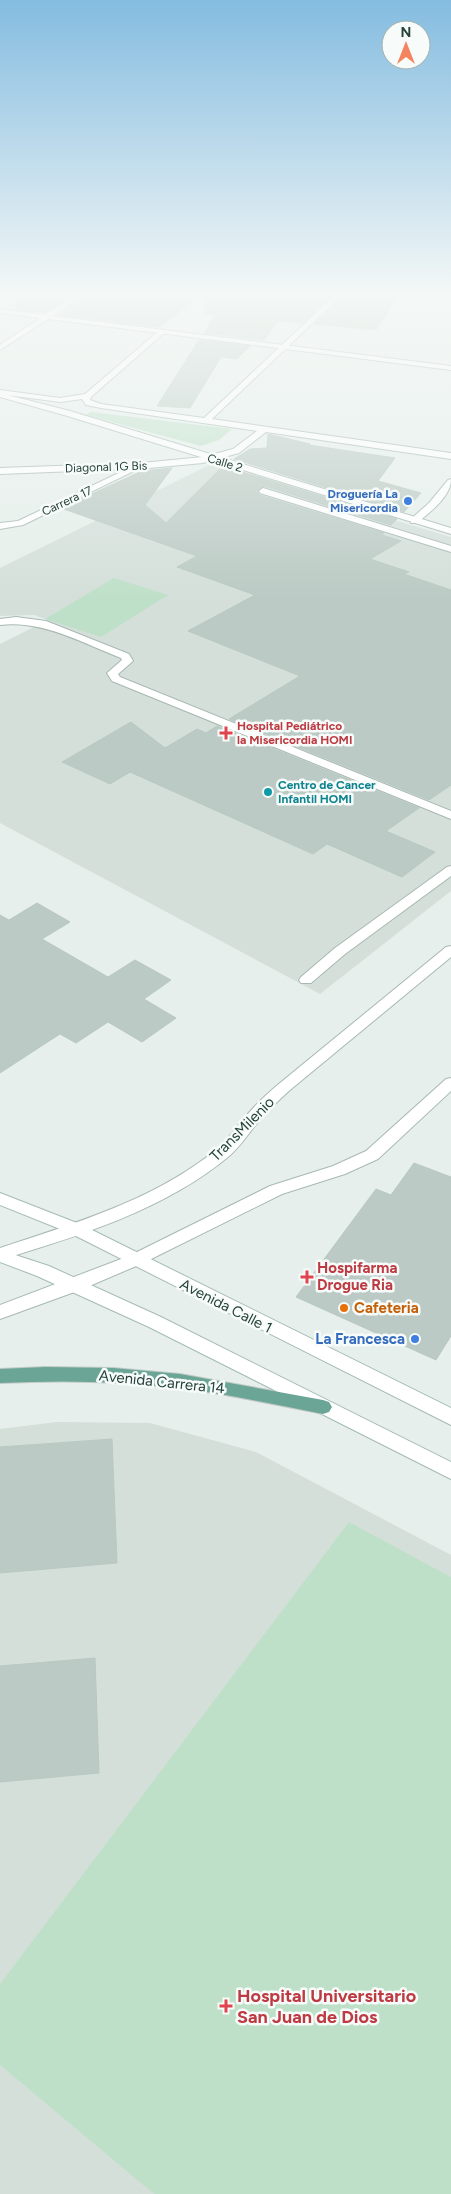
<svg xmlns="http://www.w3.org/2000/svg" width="451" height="2194" viewBox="0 0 451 2194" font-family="Figtree,sans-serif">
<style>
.built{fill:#d4dfda}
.green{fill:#bfe0c8}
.building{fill:#bbcac4;stroke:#b8c9c2}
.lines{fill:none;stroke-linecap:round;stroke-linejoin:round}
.service-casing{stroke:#a8b8b2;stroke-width:2}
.minor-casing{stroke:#a8b8b2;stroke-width:2}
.tertiary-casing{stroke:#a8b8b2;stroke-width:2}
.secondary-casing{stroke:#a4bbb3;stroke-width:2}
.primary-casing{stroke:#c2cac8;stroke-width:2}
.service{fill:#fff;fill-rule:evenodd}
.minor{fill:#fff;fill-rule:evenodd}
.tertiary{fill:#fff;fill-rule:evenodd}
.secondary{fill:#fff;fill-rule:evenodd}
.primary{fill:#6aa596;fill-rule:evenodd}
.shop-dot{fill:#3f7fe0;stroke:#f7fbf9;stroke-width:2}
.health-dot{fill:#e0444e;stroke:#f7fbf9;stroke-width:2}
.culture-dot{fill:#0f9aa8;stroke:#f7fbf9;stroke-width:2}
.food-dot{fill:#e8710a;stroke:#f7fbf9;stroke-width:2}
.labels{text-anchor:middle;stroke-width:5;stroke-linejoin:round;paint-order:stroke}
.far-street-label{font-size:12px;fill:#24423a;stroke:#f7fbf9}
.far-shop-label{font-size:12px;font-weight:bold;fill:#366cbe;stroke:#f7fbf9;text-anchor:end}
.far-health-label{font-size:12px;font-weight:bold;fill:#be3a42;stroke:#f7fbf9;text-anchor:start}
.far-culture-label{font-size:12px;font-weight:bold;fill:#0d838f;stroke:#f7fbf9;text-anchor:start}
.street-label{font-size:15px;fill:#24423a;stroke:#f7fbf9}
.health-label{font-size:15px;font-weight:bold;fill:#be3a42;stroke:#f7fbf9;text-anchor:start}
.food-label{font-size:15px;font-weight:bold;fill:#c56008;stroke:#f7fbf9;text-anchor:start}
.shop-label{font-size:15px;font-weight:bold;fill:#366cbe;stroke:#f7fbf9;text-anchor:end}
.near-health-label{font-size:18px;font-weight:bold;fill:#be3a42;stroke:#f7fbf9;text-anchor:start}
</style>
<rect width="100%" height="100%" fill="#e6efeb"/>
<path class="built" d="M209,465L451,537V891L320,994L0,823V644L48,620L34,615L0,616V568Z
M57,1422L150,1423L256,1452L451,1555V2194H0V1429Z"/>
<path class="green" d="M91,412L232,429L219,440L201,446L86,415Z
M114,578L168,595L101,637L45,619Z
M349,1522L451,1577V2194H154L0,2065V1984Z"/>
<path class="building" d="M17,292H76L45,313L16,309Z
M88,292H299L298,293L330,297L303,323L278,321L264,340L204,333L215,315L205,314L206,292L159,327L58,315Z
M360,292H401L376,330L314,324L343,297L356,298Z
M199,340L250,346L237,359L221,357L190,408L157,406Z
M268,434L310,444L309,445L395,458L378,481L421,493L404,512L234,459L250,449L267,448Z
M223,466L397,519L391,525L264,486L257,491L259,495L384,533L382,535L401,541L370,559L409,572L404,574L451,590V785L429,800L229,719L300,676L188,631L255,595L177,567L197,556L61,508L142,471L172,468L145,505L166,523Z
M131,722L165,748L197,729L206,733L217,726L419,808L386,831L435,852L402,877L327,844L313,854L130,772L110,784L62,762Z
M37,903L70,922L42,939L108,977L135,960L171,980L144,999L176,1018L142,1042L108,1022L76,1043L60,1034L0,1073V915L9,920Z
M414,1163L451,1177V1336L436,1360L296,1297L376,1189L391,1195Z
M112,1439L117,1563L0,1573V1447Z
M95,1658L99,1773L0,1782V1666Z"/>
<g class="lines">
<g class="service-casing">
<path id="service" d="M263,488L451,546V552L260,493L259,491Z
M16,617L46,621L129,654L133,661L118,674L120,677L451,811V819L112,681L107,673L122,660L121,658C82,643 43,620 0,625V619Z
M451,866V876L345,954L311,983H301L299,980L301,977L335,948L447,867Z
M451,946V957L290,1090C279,1100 268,1110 258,1122C248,1134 240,1147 228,1157C164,1210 79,1236 0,1260V1248C75,1223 155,1200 217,1149C229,1139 237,1126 247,1115C257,1103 268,1093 280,1083L446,947Z
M451,1078V1091L378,1159L345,1174L282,1194L141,1264L80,1290L0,1319V1305L129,1256L270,1186L333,1166L366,1151L446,1079Z"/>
</g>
<g class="minor-casing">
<path id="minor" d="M313,292H345L212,419L451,453V459L266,432L239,453L203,463L138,469L23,525L0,529V523L18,521L127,469L0,474V468L141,463L203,457L233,449L257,431L101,408L86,405L82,399L60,402L0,394V390L60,398L85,394L161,329L165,331L164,333L91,397L90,400L101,404L204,418L334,296L316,294Z
M451,479C451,497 430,512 417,523H411V519L429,503L448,480Z"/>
</g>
<g class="tertiary-casing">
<path id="tertiary" d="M79,292H86L53,316L451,366V370L48,319L0,350V345L40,318L0,313V309L45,315Z
M0,393L70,411L451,528V534L64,415L0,397Z"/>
</g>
<g class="secondary-casing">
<path id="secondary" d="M0,1193L82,1225L451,1408V1425L70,1233L0,1205Z
M0,1250L49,1266L161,1317L451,1462V1479L149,1327L37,1276L0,1262Z"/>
</g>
<g class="primary-casing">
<path id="primary" d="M45,1367L113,1368L180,1374L323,1400L329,1402L332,1407L329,1412L323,1414C275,1405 228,1394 180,1388C120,1381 60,1380 0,1383V1369Z"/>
</g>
<use href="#service" class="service"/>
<use href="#minor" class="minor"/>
<use href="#tertiary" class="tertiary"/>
<use href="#secondary" class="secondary"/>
<use href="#primary" class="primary"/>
</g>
<linearGradient id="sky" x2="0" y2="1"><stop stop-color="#84bce0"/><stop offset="0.49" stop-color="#f4f8f6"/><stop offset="1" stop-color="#f4f8f6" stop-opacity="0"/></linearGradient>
<rect width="451" height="599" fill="url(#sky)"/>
<g class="shop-dot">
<circle cx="408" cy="501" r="5"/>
<circle cx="415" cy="1339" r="5"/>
</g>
<g class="health-dot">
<path d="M223.5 725.5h5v5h5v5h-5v5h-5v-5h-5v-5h5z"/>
<path d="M304.5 1269.5h5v5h5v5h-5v5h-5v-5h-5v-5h5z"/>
<path d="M223.5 1998.5h5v5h5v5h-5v5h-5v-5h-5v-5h5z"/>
</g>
<circle class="culture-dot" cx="268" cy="792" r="5"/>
<circle class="food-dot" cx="344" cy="1308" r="5"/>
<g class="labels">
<g class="far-street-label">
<text transform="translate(225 463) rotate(17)" y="4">Calle 2</text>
<text transform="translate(106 467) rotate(-2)" y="4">Diagonal 1G Bis</text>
<text transform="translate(67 501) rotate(-25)" y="4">Carrera 17</text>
</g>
<g class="far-shop-label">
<text x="398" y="498">Droguería La<tspan x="398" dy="14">Misericordia</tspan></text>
</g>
<g class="far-health-label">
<text x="237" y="730">Hospital Pediátrico<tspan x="237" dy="14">la Misericordia HOMI</tspan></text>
</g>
<g class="far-culture-label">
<text x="278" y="789">Centro de Cancer<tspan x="278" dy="14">Infantil HOMI</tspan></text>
</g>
<g class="street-label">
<text transform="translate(242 1129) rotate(-45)" y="5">TransMilenio</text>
<text transform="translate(226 1306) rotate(27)" y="5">Avenida Calle 1</text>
<text transform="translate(162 1382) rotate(6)" y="5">Avenida Carrera 14</text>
</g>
<g class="health-label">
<text x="317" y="1273">Hospifarma<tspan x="317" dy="17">Drogue Ria</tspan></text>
</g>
<g class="food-label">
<text x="354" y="1313">Cafeteria</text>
</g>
<g class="shop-label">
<text x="405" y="1344">La Francesca</text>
</g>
<g class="near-health-label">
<text x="237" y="2002">Hospital Universitario<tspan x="237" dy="21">San Juan de Dios</tspan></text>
</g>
</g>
<g transform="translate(406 45)"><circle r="24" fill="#f7fbf9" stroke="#a3b1ad"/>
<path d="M0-4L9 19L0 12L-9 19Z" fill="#f4845f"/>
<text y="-8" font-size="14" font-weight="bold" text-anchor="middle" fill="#24423a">N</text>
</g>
</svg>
